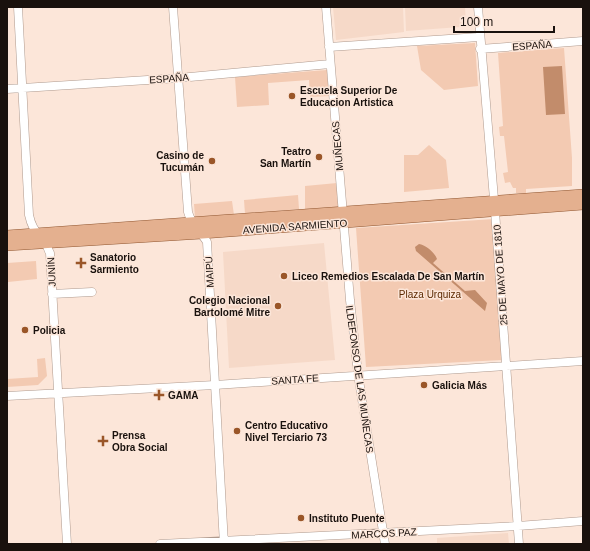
<svg xmlns="http://www.w3.org/2000/svg" width="590" height="551" viewBox="0 0 590 551" font-family="Helvetica,sans-serif">
<style>
.built{fill:#f6d9c8}
.green{fill:#f3cab2}
.water{fill:#c28c6b}
.lines{fill:none;stroke-linecap:round;stroke-linejoin:round}
.minor-casing{stroke:#af9a8e;stroke-width:9}
.major-casing{stroke:#915731;stroke-width:12}
.minor{stroke:#fff;stroke-width:8}
.major{stroke:#e4b08f;stroke-width:11}
.poi-dot{fill:#9a5628;stroke:#fce6d9;stroke-width:1.5}
.labels{text-anchor:middle;stroke-width:3;stroke-linejoin:round;paint-order:stroke}
.street-label{font-size:10px;fill:#19110d;stroke:#fce6d9}
.poi-label{font-size:10px;font-weight:bold;fill:#19110d;stroke:#fce6d9;text-anchor:start}
.park-label{font-size:10px;fill:#5d2a02;stroke:#fce6d9}
</style>
<rect width="100%" height="100%" fill="#fce6d9"/>
<path class="built" d="M333,7H403L404,32L336,40Z
M405,7H465L466,24L460,27L406,31Z
M324,243L335,360L229,368L223,252Z
M508,533L509,544H437V538Z"/>
<path class="green" d="M475,43L478,86L444,90L421,70L417,46Z
M564,48L572,158V186L526,189V193H516V188H513L510,182L505,183L503,173L508,172L504,136H500L499,127L503,126L498,53Z
M327,70L329,96L310,97L309,80L268,83L269,105L237,107L235,77Z
M429,145L446,160L449,188L404,192V155H418Z
M337,183L343,213H305V186Z
M298,195L299,209L245,214L244,200Z
M232,201L234,215L195,218L194,204Z
M494,219L502,360L366,367L356,228Z
M36,261L37,279L8,282L7,263Z
M45,358L47,376L38,385L7,387V379L38,377L37,359Z"/>
<path class="water" d="M562,66L565,114L546,115L543,67Z
M419,244C426,245 435,253 437,259L433,263L465,291L475,290L487,303L485,311L416,251L415,247Z"/>
<g class="lines">
<g class="minor-casing">
<path id="minor" d="M18,7L29,215C32,229 36,231 45,242C47,245 48,250 50,253L67,544
M173,7L188,212C191,224 201,232 207,242L224,544
M326,7L350,300L358,374L385,544
M478,7L495,211L519,544
M329,47L479,37
M480,49L583,41
M7,89L179,78L330,64
M52,294L92,292
M7,396L215,385L583,361
M160,544L518,526L583,521"/>
</g>
<g class="major-casing">
<path id="major" d="M7,236L583,195
M7,245L202,233L583,204"/>
</g>
<use href="#minor" class="minor"/>
<use href="#major" class="major"/>
</g>
<g class="poi-dot">
<circle cx="292" cy="96" r="4"/>
<circle cx="319" cy="157" r="4"/>
<circle cx="212" cy="161" r="4"/>
<path d="M79 257h4v4h4v4h-4v4h-4v-4h-4v-4h4z"/>
<circle cx="284" cy="276" r="4"/>
<circle cx="278" cy="306" r="4"/>
<circle cx="25" cy="330" r="4"/>
<circle cx="424" cy="385" r="4"/>
<path d="M157 389h4v4h4v4h-4v4h-4v-4h-4v-4h4z"/>
<circle cx="237" cy="431" r="4"/>
<path d="M101 435h4v4h4v4h-4v4h-4v-4h-4v-4h4z"/>
<circle cx="301" cy="518" r="4"/>
</g>
<g class="labels">
<g class="street-label">
<text transform="translate(532 45) rotate(-4)" y="4">ESPAÑA</text>
<text transform="translate(169 78) rotate(-4)" y="4">ESPAÑA</text>
<text transform="translate(337 146) rotate(-95)" y="4">MUÑECAS</text>
<text transform="translate(295 226) rotate(-4)" y="4">AVENIDA SARMIENTO</text>
<text transform="translate(51 272) rotate(-93)" y="4">JUNÍN</text>
<text transform="translate(209 272) rotate(-93)" y="4">MAIPÚ</text>
<text transform="translate(500 275) rotate(-94)" y="4">25 DE MAYO DE 1810</text>
<text transform="translate(295 379) rotate(-4)" y="4">SANTA FE</text>
<text transform="translate(360 379) rotate(82)" y="4">ILDEFONSO DE LAS MUÑECAS</text>
<text transform="translate(384 533) rotate(-3)" y="4">MARCOS PAZ</text>
</g>
<g class="poi-label">
<text x="300" y="94">Escuela Superior De<tspan x="300" dy="12">Educacion Artistica</tspan></text>
<text x="311" y="155" text-anchor="end">Teatro<tspan x="311" dy="12">San Martín</tspan></text>
<text x="204" y="159" text-anchor="end">Casino de<tspan x="204" dy="12">Tucumán</tspan></text>
<text x="90" y="261">Sanatorio<tspan x="90" dy="12">Sarmiento</tspan></text>
<text x="292" y="280">Liceo Remedios Escalada De San Martín</text>
<text x="270" y="304" text-anchor="end">Colegio Nacional<tspan x="270" dy="12">Bartolomé Mitre</tspan></text>
<text x="33" y="334">Policia</text>
<text x="432" y="389">Galicia Más</text>
<text x="168" y="399">GAMA</text>
<text x="245" y="429">Centro Educativo<tspan x="245" dy="12">Nivel Terciario 73</tspan></text>
<text x="112" y="439">Prensa<tspan x="112" dy="12">Obra Social</tspan></text>
<text x="309" y="522">Instituto Puente</text>
</g>
<g class="park-label">
<text x="430" y="298">Plaza Urquiza</text>
</g>
</g>
<rect width="590" height="551" fill="none" stroke="#19110d" stroke-width="16"/>
<path d="M454 26v6h100v-6" fill="none" stroke="#19110d" stroke-width="2"/>
<text x="460" y="26" font-size="12" fill="#19110d" stroke="#fce6d9" stroke-width="3" paint-order="stroke">100 m</text>
</svg>
